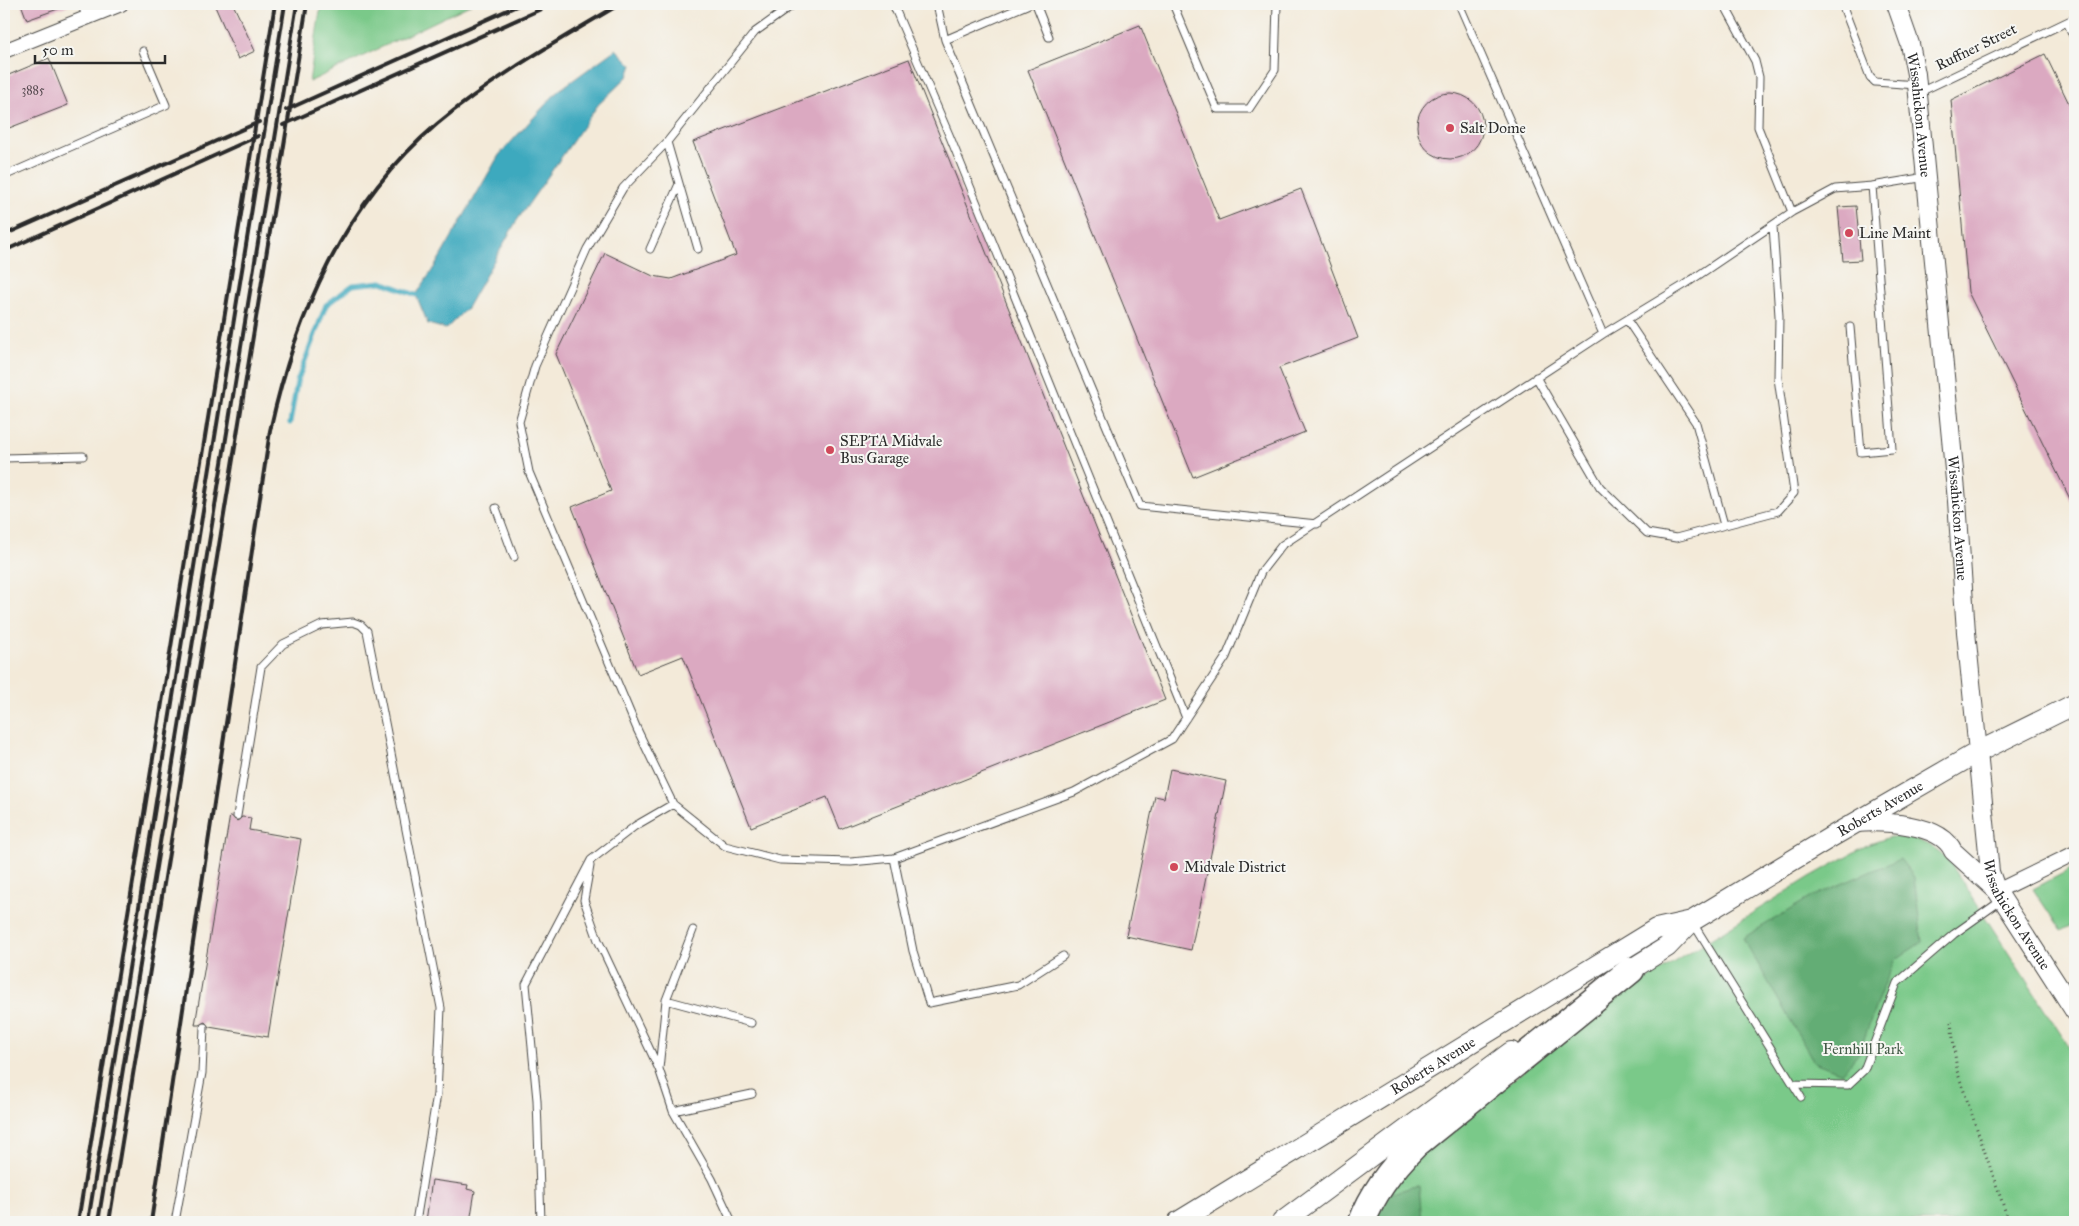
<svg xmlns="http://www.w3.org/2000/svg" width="2079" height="1226" viewBox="0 0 2079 1226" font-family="'IM FELL Great Primer',serif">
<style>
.green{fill:#7ac989;stroke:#527a5a}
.forest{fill:#63ad75;stroke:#476c50}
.water{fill:#3ea9be;stroke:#346a74}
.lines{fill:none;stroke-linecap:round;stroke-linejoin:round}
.stream{stroke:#3ea9be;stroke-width:5}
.building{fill:#dba9c1}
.service-casing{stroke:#494845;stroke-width:9}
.minor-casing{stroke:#494845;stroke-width:16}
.tertiary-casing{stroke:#494845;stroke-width:20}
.secondary-casing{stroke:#494845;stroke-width:22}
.motorway-casing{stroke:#494845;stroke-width:29}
.path{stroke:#494845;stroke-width:3;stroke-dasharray:1 4;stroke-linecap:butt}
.service{stroke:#fff;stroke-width:7}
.minor{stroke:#fff;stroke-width:14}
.tertiary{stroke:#fff;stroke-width:18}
.secondary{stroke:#fff;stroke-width:20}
.motorway{stroke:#fff;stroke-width:26}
.rail{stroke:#2b2b2b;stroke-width:4}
.poi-dot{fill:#d1495b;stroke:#f6f6f2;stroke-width:2}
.labels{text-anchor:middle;stroke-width:4;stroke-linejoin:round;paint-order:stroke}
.number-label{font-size:12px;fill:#574a50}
.street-label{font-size:15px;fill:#2b2b2b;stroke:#f6f6f2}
.poi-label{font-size:15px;fill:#2b2b2b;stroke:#f6f6f2;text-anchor:start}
.park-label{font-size:15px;fill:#435a47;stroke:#f6f6f2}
</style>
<rect width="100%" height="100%" fill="#f6f6f2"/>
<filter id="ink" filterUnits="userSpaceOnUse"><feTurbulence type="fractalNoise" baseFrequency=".02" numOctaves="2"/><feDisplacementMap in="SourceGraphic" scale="10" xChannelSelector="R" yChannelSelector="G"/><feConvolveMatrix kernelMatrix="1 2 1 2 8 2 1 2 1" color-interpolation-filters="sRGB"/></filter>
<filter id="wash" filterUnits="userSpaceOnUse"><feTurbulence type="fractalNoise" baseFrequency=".0096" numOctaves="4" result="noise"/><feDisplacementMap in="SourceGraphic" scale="20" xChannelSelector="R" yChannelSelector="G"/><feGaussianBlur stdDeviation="1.12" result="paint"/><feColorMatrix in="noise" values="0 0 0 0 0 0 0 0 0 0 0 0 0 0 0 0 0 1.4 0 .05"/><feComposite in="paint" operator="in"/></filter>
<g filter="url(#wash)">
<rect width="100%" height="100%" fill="#f3ead9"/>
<path class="green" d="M321,4H472L309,82Z
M1890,837C1918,837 1929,843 1949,861L2075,1056V1222H1370L1408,1163L1582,1024L1614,1000L1693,950L1810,877L1867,845Z
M2075,867V923L2061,931L2033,889Z"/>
<path class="forest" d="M1900,859L1914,877L1922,942L1896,959L1880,994L1859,1053L1842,1073L1814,1062L1743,938L1811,897Z
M1419,1185L1422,1222H1375L1386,1195Z"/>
<path class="water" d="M616,49L632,65L628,76L598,105L516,222L467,308L446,329L428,324L416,295L435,266L499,155L558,91Z"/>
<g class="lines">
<path class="stream" d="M290,423L297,382L326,305L353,285L382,282L416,295"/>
</g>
<g id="blocks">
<path class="building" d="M21,4H69V5L27,20Z
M214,4H233L255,51L238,59Z
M1140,25L1219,220L1301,189L1358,338L1279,368L1305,432L1193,477L1028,70Z
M2045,54L2075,116V509L1968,292L1951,100Z
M49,58L68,105L4,130V77Z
M909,59L1165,700L840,829L827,797L751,827L683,656L638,674L572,507L611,491L556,354L605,253L653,276L671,279L736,255L693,142Z
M1417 126a33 33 0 1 1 66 0a33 33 0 1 1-66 0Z
M1856,206L1861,260L1843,261L1838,207Z
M1170,769L1226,781L1191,950L1126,936L1155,796L1164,798Z
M230,815L237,821L242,817L251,818L249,830L301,839L268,1037L209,1027L205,1022L199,1025H195Z
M432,1180L468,1185L467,1189L475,1191L470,1222L426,1221Z"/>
</g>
</g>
<g filter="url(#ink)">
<use href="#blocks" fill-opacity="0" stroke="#494845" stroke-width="1"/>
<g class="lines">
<g class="service-casing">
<path id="service" d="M893,4L950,137L1186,718
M937,4L945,40L1029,4
M1036,4L1049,37
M1173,4L1217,109H1249L1275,70L1277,4
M1459,4L1603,334
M1724,4L1755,61L1759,77L1758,127L1792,212
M1842,4L1870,77L1875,82L1917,85
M2067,22L2075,40
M945,40L1140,506L1317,524
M1918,93L2075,18
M667,142L755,32L794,4
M4,176L166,105L143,51
M650,249L679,184
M1627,320L1696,423L1724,525
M1850,327L1861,452L1892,449L1872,186
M1536,377L1600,487L1647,533L1676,538L1778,511L1794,493L1778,378L1779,316L1773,226
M4,458L83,456
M496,508L514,557
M673,804L637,729L529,472L519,422L535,366L587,249L623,188L667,142L698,249
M237,816L261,667L283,644L322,625L353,622L361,625L367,631L441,1008L437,1094L416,1222
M590,866L584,900L598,940L659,1069
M1693,923L1801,1097
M693,930L666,1000L751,1023
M1063,956L1018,985L929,1003L913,951L894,858L1074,792L1172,739L1226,657L1261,572L1282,545L1603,334L1684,285L1792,212L1835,189L1872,186L1926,177
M666,1000L659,1069L673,1111L752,1094
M1793,1084L1848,1085L1864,1070L1897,983L1954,934L2002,900
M673,1111L712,1179L732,1222
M175,1222L202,1073L204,1027
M541,1222L537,1100L526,984L591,860L635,826L673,804L725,846L780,860L851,862L894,858"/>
</g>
<g class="minor-casing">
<path id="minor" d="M85,4L90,16
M4,51L121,4
M1997,891L2075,853"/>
</g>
<g class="tertiary-casing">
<g id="tertiary">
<path id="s1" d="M1896,4L1910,44L1916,74L1957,501L1966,632L1990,872L1997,891L2075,1012"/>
<path d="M1856,823C1882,821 1941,823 1953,851L1996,890"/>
</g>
</g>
<g class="secondary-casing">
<g id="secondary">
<path id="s2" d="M1619,977L1667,947L1692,921L1831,837L1978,752L2075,704"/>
<path id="s3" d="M1178,1222L1656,929L1692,921"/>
<path d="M1282,1222L1511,1052"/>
</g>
</g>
<g class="motorway-casing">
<path id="motorway" d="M1362,1222C1373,1192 1392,1168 1415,1145L1631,970"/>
</g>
<path class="path" d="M1951,1022L1957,1071L2009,1222"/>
<use href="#service" class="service"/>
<use href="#minor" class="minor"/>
<use href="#tertiary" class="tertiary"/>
<use href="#secondary" class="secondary"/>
<use href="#motorway" class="motorway"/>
<path class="rail" d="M286,110L521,4
M283,125L552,4
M4,235L259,122
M4,251L258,136
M78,1222L275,4
M88,1222L285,4
M98,1222L297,4
M109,1222L307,4
M151,1222L270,431C295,316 345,202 437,124C493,77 558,41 620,4"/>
</g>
</g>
<g class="poi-dot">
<circle cx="1450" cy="128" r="5"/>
<circle cx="1849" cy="233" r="5"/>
<circle cx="830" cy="450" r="5"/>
<circle cx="1174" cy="867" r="5"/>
</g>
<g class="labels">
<g class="number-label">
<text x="33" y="94">3885</text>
</g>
<g class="street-label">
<text transform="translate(1976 47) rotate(-26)" y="5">Ruffner Street</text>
<text dy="5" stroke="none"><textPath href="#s1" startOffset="114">Wissahickon Avenue</textPath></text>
<text dy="5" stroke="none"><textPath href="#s1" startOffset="519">Wissahickon Avenue</textPath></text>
<text dy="5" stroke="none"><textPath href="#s2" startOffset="312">Roberts Avenue</textPath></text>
<text dy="5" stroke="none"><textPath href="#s1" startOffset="924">Wissahickon Avenue</textPath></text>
<text dy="5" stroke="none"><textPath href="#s3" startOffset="299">Roberts Avenue</textPath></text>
</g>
<g class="poi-label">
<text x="1460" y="133">Salt Dome</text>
<text x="1859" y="238">Line Maint</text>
<text x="840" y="446">SEPTA Midvale<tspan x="840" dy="17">Bus Garage</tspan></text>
<text x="1184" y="872">Midvale District</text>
</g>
<g class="park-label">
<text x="1863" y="1054">Fernhill Park</text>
</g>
</g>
<rect width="2079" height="1226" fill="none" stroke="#f6f6f2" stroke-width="20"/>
<path d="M35 55v8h130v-8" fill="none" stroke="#2b2b2b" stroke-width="2.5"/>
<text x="42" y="55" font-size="15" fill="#2b2b2b" stroke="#f6f6f2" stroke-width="4" paint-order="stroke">50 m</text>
</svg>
